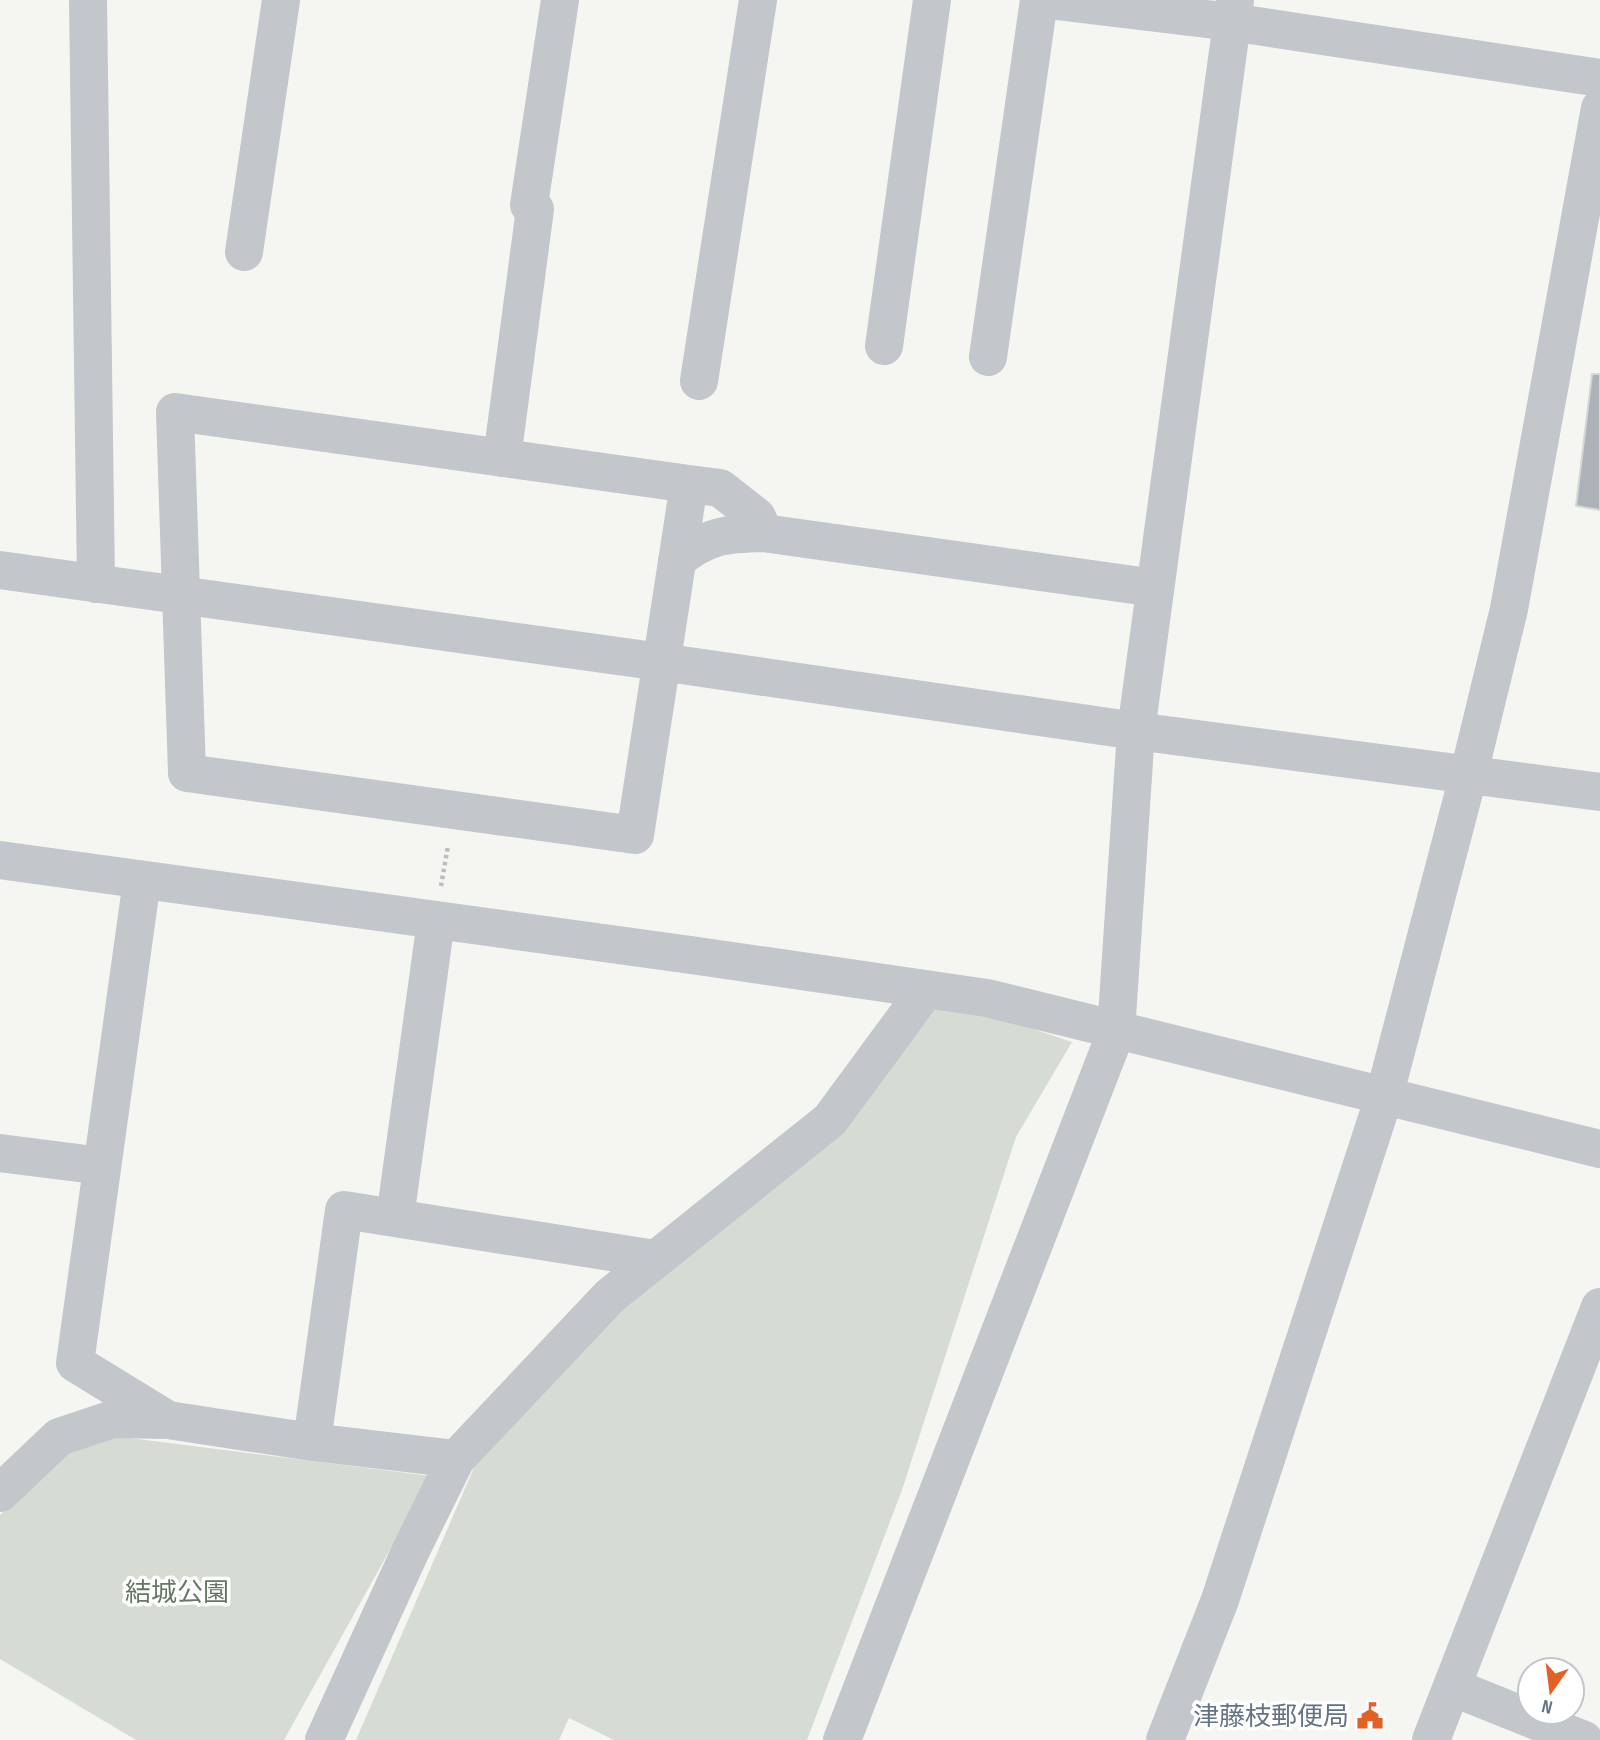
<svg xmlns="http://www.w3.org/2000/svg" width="1600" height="1740" viewBox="0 0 1600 1740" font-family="'Sofia Sans Condensed','Noto Sans JP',sans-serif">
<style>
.green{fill:#d6dcd3}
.building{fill:#acb2b8;stroke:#d7d7d5;stroke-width:2}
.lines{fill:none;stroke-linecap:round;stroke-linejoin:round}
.path{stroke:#bbbdbf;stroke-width:4.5;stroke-dasharray:3.5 3.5;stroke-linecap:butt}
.minor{stroke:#c3c6ca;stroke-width:38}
.labels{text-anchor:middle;stroke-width:7;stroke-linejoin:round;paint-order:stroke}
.park-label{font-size:26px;fill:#667a63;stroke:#fff}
.poi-label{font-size:26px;fill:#657383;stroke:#fff;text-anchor:end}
</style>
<rect width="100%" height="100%" fill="#f5f6f2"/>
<path class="green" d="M937,1007L985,1013L1072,1042L1016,1137L902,1490L807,1740H614L569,1718L559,1740H356L479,1456L619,1310L844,1129Z
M106,1435L431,1476L284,1740H136L0,1659V1515L74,1444Z"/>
<path class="building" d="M1592,374H1600V510L1576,506Z"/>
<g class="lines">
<path class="path" d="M441,886L448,846"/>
<path class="minor" d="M88,0L96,584
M1048,0L1231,22L1600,78
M244,252L281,0
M884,346L932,0
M988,357L1039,0
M699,381L758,0
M502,458L535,209L529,205L560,0
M689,484L635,835L187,773L175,412L689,484L720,488L757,517L764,533
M677,560C708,535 725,534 764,533L1155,588
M0,570L661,662L1136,731L1600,792
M0,860L698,956L987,998L1600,1149
M142,880L75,1363L168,1420
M0,1153L102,1166
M395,1218L436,921
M312,1442L344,1210L655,1259
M0,1493L59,1437L113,1419L168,1420L312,1442L456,1459
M1452,1687L1584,1740
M324,1740L411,1550L456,1459L610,1296L830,1120L925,991
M842,1740L1116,1032L1136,731L1235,0
M1165,1740L1220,1600L1384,1097L1469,773L1509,609L1600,108
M1431,1740L1600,1307"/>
</g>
<defs>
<g id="civic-bare" transform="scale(2.1)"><path d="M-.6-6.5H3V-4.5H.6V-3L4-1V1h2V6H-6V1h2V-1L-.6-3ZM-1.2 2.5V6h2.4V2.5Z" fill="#e26125" stroke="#fff" stroke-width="2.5" paint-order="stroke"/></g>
</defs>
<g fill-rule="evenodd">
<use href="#civic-bare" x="1370" y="1716"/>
</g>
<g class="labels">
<g class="park-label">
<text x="177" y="1601">結城公園</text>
</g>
<g class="poi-label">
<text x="1349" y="1725">津藤枝郵便局</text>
</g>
</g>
<g transform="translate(1551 1691) rotate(194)"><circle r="33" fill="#ffffff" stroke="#c1c7cd" stroke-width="2"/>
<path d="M0-5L12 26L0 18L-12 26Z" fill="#e26125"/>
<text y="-10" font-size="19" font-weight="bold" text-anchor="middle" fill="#657383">N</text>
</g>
</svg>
